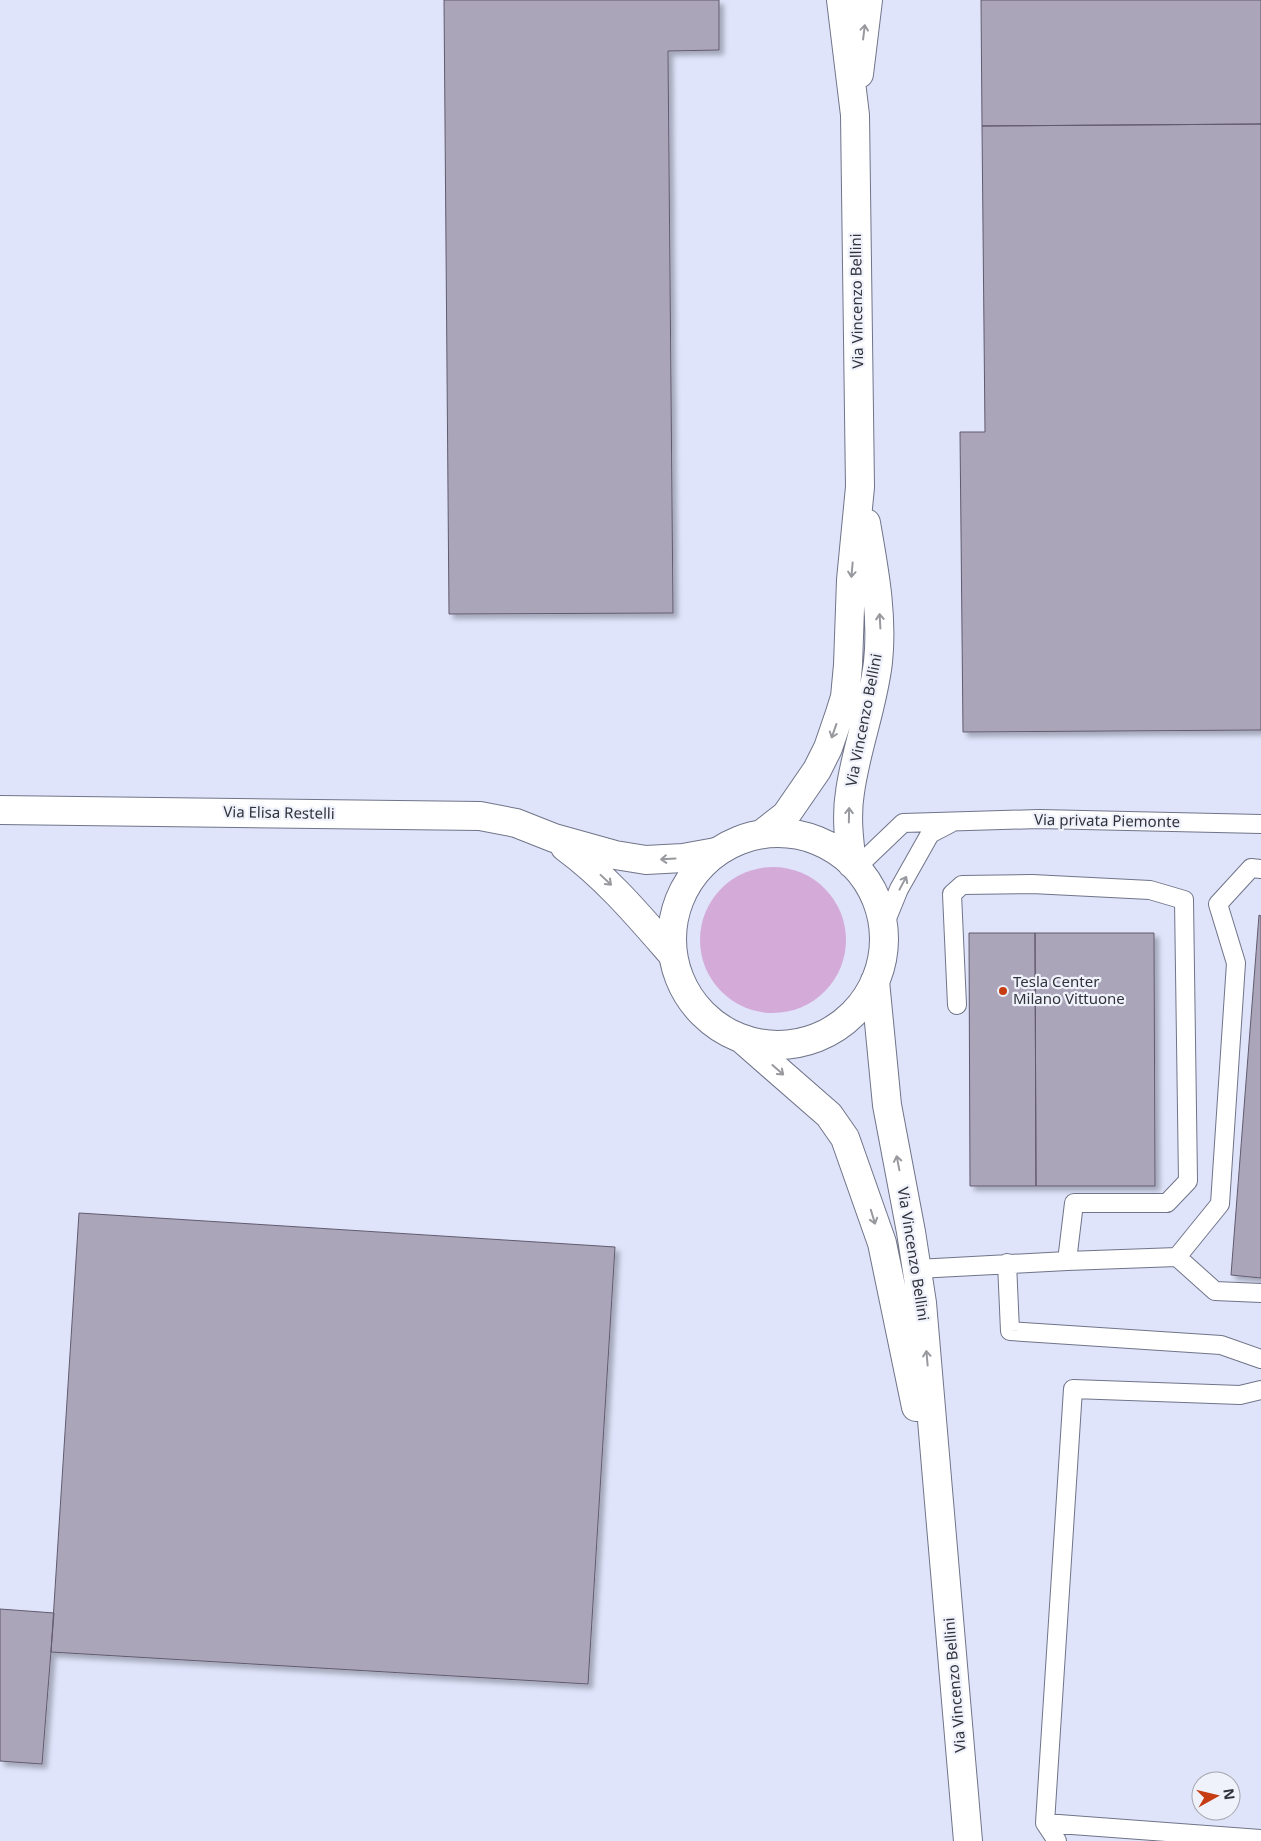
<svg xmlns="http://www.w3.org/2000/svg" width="1261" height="1841" viewBox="0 0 1261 1841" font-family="'Noto Sans',sans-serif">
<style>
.green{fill:#d4abd8}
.building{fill:#aba5ba;stroke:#625b6f;filter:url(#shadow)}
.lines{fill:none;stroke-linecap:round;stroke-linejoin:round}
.lane-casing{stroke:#707488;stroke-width:20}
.street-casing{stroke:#707488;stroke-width:30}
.secondary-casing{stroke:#707488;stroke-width:30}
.lane{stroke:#fff;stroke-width:18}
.street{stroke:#fff;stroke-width:28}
.secondary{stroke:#fff;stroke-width:28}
.oneway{stroke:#98999e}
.poi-dot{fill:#c63d13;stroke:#f0f2fb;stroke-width:2}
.labels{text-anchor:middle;stroke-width:4.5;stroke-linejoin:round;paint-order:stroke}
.street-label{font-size:15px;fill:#31333c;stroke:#f0f2fb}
.poi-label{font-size:15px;fill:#31333c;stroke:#f0f2fb;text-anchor:start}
</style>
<defs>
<filter id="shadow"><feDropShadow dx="4.5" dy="4.5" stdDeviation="2.5" flood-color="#0004"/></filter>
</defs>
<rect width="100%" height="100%" fill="#dfe4fb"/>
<path class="green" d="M700 940a73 73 0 1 1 146 0a73 73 0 1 1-146 0Z"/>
<path class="building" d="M444,0H719V50L668,51L673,613L449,614Z
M981,0H1261V124L982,126Z
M1261,124V730L963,732L960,432H985L982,126Z
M1259,915L1261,916V1278L1231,1275Z
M969,933H1035L1036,1186H970Z
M1035,933H1154L1155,1186H1036Z
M79,1213L615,1247L588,1684L51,1652Z
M0,1609L54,1613L42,1764L0,1761Z"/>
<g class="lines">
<g class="lane-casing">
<path id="lane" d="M857,867L903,823L1039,819L1261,824
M883,928L899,889L930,834L951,823
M1177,1257L1220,1204L1236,963L1218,904L1251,868L1261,869
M1067,1261L1177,1257L1215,1291L1261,1293
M1007,1263L1010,1331L1221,1345L1261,1359
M917,1269L1067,1261L1074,1203H1167L1188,1181L1184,900L1150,890L1032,884L962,885L952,894L957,1005
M1261,1390L1240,1395L1073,1389L1045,1823L1261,1839
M1045,1823L1057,1841"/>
</g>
<g class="street-casing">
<path id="street" d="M0,810L480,816L516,823L554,838L615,855L646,860L683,858L716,852
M565,847C607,878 638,915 672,954"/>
</g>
<g class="secondary-casing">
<path id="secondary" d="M859,74L868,0
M672 939a106 106 0 1 1 212 0a106 106 0 1 1-212 0Z
M763,833L786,815L817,770L828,748L840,713L845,697L848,665L851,580L860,487L855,115L841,0
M852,864C849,840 846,816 850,792C856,748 873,706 878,662C883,615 874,569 866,523
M875,981L887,1105L911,1232L922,1303L968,1841
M742,1039L829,1115L845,1138L882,1243L916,1407"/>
</g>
<use href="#lane" class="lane"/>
<use href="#street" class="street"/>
<use href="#secondary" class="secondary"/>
</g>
<defs><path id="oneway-shaft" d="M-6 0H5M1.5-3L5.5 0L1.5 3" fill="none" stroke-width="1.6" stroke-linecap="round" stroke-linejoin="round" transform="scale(1.25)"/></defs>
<g class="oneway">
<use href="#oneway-shaft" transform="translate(864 32) rotate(-83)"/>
<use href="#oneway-shaft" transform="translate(852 570) rotate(95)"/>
<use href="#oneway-shaft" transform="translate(880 621) rotate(-93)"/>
<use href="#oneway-shaft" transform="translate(834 731) rotate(109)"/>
<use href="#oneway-shaft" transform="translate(849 815) rotate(-89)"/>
<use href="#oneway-shaft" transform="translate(668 859) rotate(177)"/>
<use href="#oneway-shaft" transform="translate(606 880) rotate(43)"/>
<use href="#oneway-shaft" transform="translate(903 883) rotate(-62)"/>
<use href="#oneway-shaft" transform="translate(778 1070) rotate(41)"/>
<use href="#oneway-shaft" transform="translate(898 1163) rotate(-101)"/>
<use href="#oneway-shaft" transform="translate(873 1217) rotate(73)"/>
<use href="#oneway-shaft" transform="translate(927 1358) rotate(-95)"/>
</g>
<circle class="poi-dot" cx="1003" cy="991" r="5"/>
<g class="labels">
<g class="street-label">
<text transform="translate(857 301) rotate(-91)" y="5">Via Vincenzo Bellini</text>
<text transform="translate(864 720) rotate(-79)" y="5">Via Vincenzo Bellini</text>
<text transform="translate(279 813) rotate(1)" y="5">Via Elisa Restelli</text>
<text transform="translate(1107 821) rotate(1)" y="5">Via privata Piemonte</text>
<text transform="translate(913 1254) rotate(81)" y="5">Via Vincenzo Bellini</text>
<text transform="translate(955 1685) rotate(-95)" y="5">Via Vincenzo Bellini</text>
</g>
<g class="poi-label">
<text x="1013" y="987">Tesla Center<tspan x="1013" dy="17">Milano Vittuone</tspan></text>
</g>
</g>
<g transform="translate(1216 1796) rotate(82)"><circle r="24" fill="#f0f2fb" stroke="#a4a6af"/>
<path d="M0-4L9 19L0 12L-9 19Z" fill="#c63d13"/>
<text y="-8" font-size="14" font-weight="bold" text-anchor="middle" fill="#31333c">N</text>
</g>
</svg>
